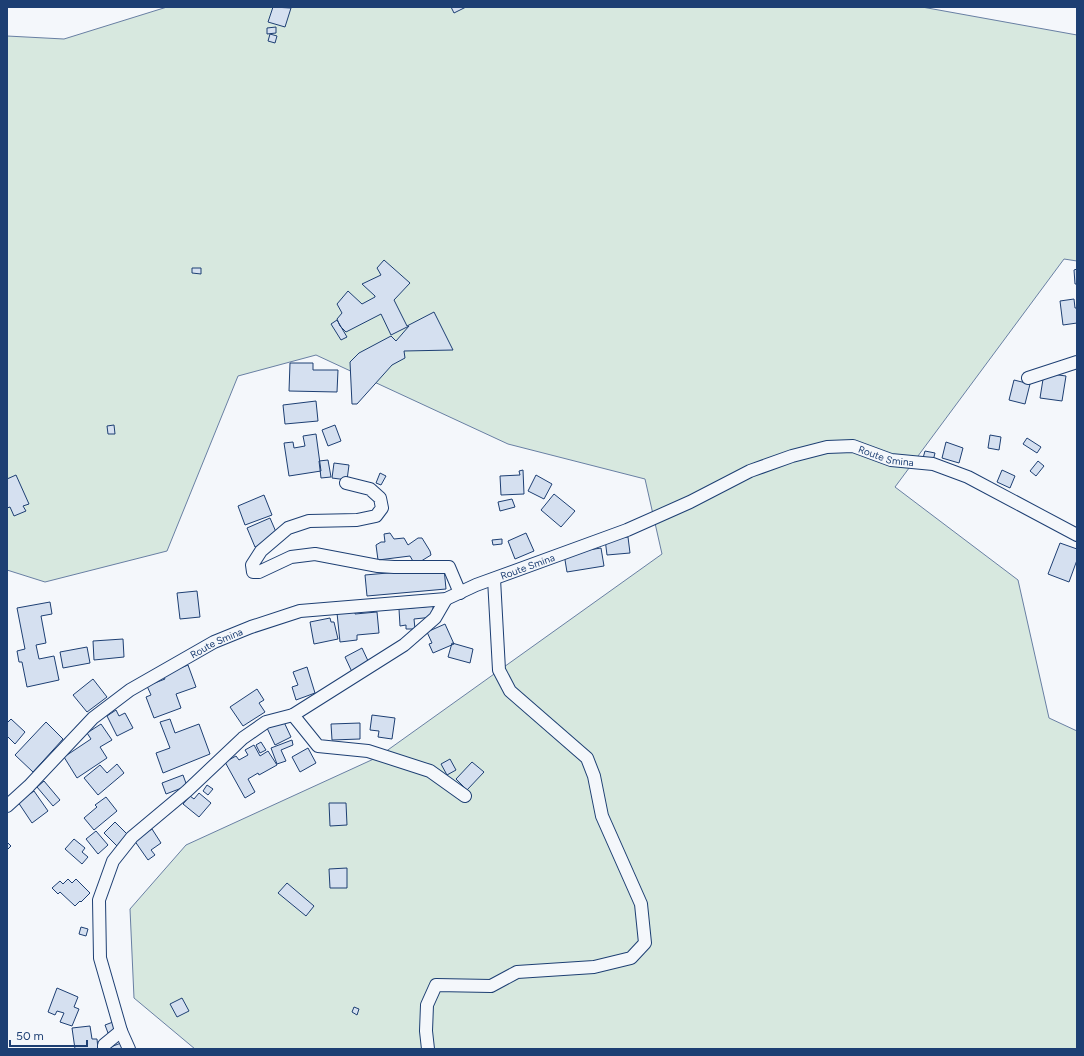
<svg xmlns="http://www.w3.org/2000/svg" width="1084" height="1056" viewBox="0 0 1084 1056" font-family="Figtree,sans-serif">
<style>
.green{fill:#d7e8df;stroke:#687fa3}
.building{fill:#d5e0f0;stroke:#1d3f73}
.lines{fill:none;stroke-linecap:round;stroke-linejoin:round}
.minor-casing{stroke:#1d3f73;stroke-width:14}
.minor{stroke:#f4f7fb;stroke-width:12}
.labels{text-anchor:middle;stroke-width:3;stroke-linejoin:round;paint-order:stroke}
.street-label{font-size:10px;fill:#1d3f73;stroke:#f4f7fb}
</style>
<rect width="100%" height="100%" fill="#f4f7fb"/>
<path class="green" d="M167,7H922L1077,35V261L1064,259L895,487L1018,580L1049,718L1077,731V1049H195L134,998L130,909L186,845L378,757L662,554L645,479L508,444L316,355L238,376L167,551L45,582L7,570V36L64,39Z"/>
<path class="building" d="M273,7L291,8L285,27L268,22Z
M451,7H466L454,13Z
M276,27V33L267,34V28Z
M270,34L277,36L275,43L268,41Z
M384,260L410,283L394,300L407,326L434,312L453,350L404,351L405,358L392,365L357,404H352L350,362L359,353L391,336L396,341L409,326L391,335L381,314L346,332L340,326L337,319L342,313L337,304L348,291L362,304L375,297V296L362,284L381,275L377,268Z
M192,268H201V274L192,273Z
M1077,269V284H1075L1074,270Z
M1074,299L1075,308H1077V323L1063,325L1060,301Z
M337,320L347,337L341,340L331,324Z
M290,363H313V370H338L337,392L289,391Z
M1044,373L1066,376L1062,401L1040,398Z
M1014,380L1030,384L1025,404L1009,400Z
M316,401L318,421L285,424L283,405Z
M114,425L115,434H108L107,426Z
M335,425L341,441L328,446L322,430Z
M316,434L321,471L289,476L284,443L293,442L294,448L305,446L303,436Z
M990,435L1001,437L999,450L988,448Z
M1027,438L1041,447L1037,453L1023,444Z
M946,442L963,448L959,463L942,458Z
M925,451L935,453L933,461L923,458Z
M328,460L331,477L321,478L319,461Z
M1038,461L1044,466L1036,476L1030,471Z
M334,463L349,465L347,480L332,478Z
M523,470L524,494L501,495L500,476L520,475L519,471Z
M1002,470L1015,476L1010,488L997,482Z
M380,473L386,476L381,485L376,483Z
M16,475L29,504L23,506L26,511L14,516L10,507L7,508V479Z
M536,475L552,484L544,499L528,491Z
M554,494L575,511L561,527L541,510Z
M264,495L272,515L245,525L238,506Z
M512,499L515,507L500,511L498,502Z
M270,518L276,532L270,535L272,540L255,547L247,528Z
M390,533L394,539L404,538L408,545L418,538H422L430,551L431,555L418,563H414L410,556L378,560L376,545L381,542H385L384,534Z
M526,533L534,551L515,559L508,541Z
M628,537L630,553L607,555L605,539Z
M502,539V544L493,545L492,540Z
M1060,543L1077,549V560L1069,582L1048,574Z
M601,548L604,566L567,572L564,554Z
M444,568L446,589L367,596L365,575Z
M197,591L200,617L180,619L177,593Z
M50,602L52,614L41,616L46,643L36,645L39,659L54,656L59,680L27,687L22,662H19L17,651L25,649L17,608Z
M433,606V617L414,619L415,629H406V625L400,626L399,609Z
M355,612V614L377,612L379,633L357,635V640L340,642L337,613Z
M330,618L331,622H334L338,639L314,644L310,622Z
M445,624L454,644L433,653L429,644L432,643L427,632Z
M123,639L124,657L94,660L93,641Z
M452,643L473,649L470,663L448,657Z
M87,647L90,663L63,668L60,652Z
M362,648L369,663L352,672L345,657Z
M188,665L196,687L176,694L181,708L154,718L146,697L151,695L147,686L165,679L163,675Z
M307,667L315,693L296,700L292,687L298,685L293,672Z
M93,679L107,697L87,712L73,695Z
M257,689L264,700L259,703L265,712L243,726L230,707Z
M116,710L119,716L125,713L133,728L117,736L107,716Z
M372,715L395,718L392,739L378,737L379,731L370,730Z
M11,719L25,732L15,744L7,736V723Z
M170,719L175,733L199,724L210,754L163,773L156,753L170,748L160,722Z
M283,720L291,737L275,745L267,728Z
M46,722L63,739L33,772L15,755Z
M360,723V739L332,740L331,724Z
M101,724L112,740L100,747L107,758L77,778L64,757L91,739L87,733Z
M292,740L293,745L281,750L286,761L277,764L271,748Z
M261,742L266,750L260,753L256,745Z
M254,745L260,756L268,751L277,765L259,775L258,773L248,779L255,792L245,798L225,762L236,756L239,760L248,755L245,750Z
M308,748L316,763L300,772L292,757Z
M450,759L456,770L447,775L441,764Z
M472,762L484,772L467,790L456,779Z
M117,764L124,773L98,795L84,778L100,765L107,773Z
M183,775L187,786L166,794L162,783Z
M44,781L60,800L53,806L37,787Z
M207,785L213,789L208,795L203,791Z
M34,791L48,811L32,823L18,802Z
M199,793L211,803L199,817L183,804L190,796L194,799Z
M106,797L117,811L94,830L84,818L97,807L95,805Z
M329,803H346L347,825L330,826Z
M115,822L128,835L117,846L104,833Z
M152,829L161,843L151,850L155,855L148,860L134,840Z
M96,831L108,845L98,854L86,839Z
M74,839L85,848L82,852L88,857L82,864L65,849Z
M7,842L11,846L7,850Z
M347,868V888H330L329,869Z
M68,879L72,883L76,879L90,893L81,902L80,901L75,906L60,892L58,894L52,888L60,881L63,884Z
M287,883L314,906L306,916L278,893Z
M81,927L88,929L86,936L79,934Z
M57,988L78,997L74,1007L79,1009L72,1026L60,1022L64,1013L57,1011L55,1015L48,1012Z
M182,998L189,1011L177,1017L170,1004Z
M354,1007L359,1009L357,1015L352,1012Z
M113,1022L116,1030L108,1033L105,1025Z
M90,1026L92,1039H97L98,1049H75L72,1028Z
M121,1043L123,1049H108V1048Z"/>
<g class="lines">
<g class="minor-casing">
<g id="minor">
<path d="M1028,378L1077,362"/>
<path d="M346,483L370,489L380,498L382,508L376,516L357,520L309,521L288,528L261,551L252,565L253,572H259L291,557L315,554L378,566L394,567H449L460,593"/>
<path d="M293,715L318,746L368,751L430,771L465,796"/>
<path id="s1" d="M7,806L29,786L93,718L130,690L214,642L251,627L300,611L446,599L476,585L627,530L690,502L750,471L792,456L827,447L853,446L891,460L933,464L968,477L1077,535"/>
<path d="M104,1049V1045L121,1031"/>
<path d="M129,1049L121,1031L100,958L99,900L113,861L132,837L187,791L243,738L266,722L293,715L404,645L435,618L446,599"/>
<path d="M428,1049L426,1031L427,1005L436,985L491,986L517,972L594,967L631,958L645,943L641,904L602,816L594,776L587,758L510,691L499,670L494,579"/>
</g>
</g>
<use href="#minor" class="minor"/>
</g>
<g class="labels">
<g class="street-label">
<text dy="4" stroke="none"><textPath href="#s1" startOffset="976">Route Smina</textPath></text>
<text dy="4" stroke="none"><textPath href="#s1" startOffset="592">Route Smina</textPath></text>
<text dy="4" stroke="none"><textPath href="#s1" startOffset="268">Route Smina</textPath></text>
</g>
</g>
<rect width="1084" height="1056" fill="none" stroke="#1d3f73" stroke-width="16"/>
<path d="M10 1040v6h77v-6" fill="none" stroke="#1d3f73" stroke-width="2"/>
<text x="16" y="1040" font-size="12" fill="#1d3f73" stroke="#f4f7fb" stroke-width="3" paint-order="stroke">50 m</text>
</svg>
